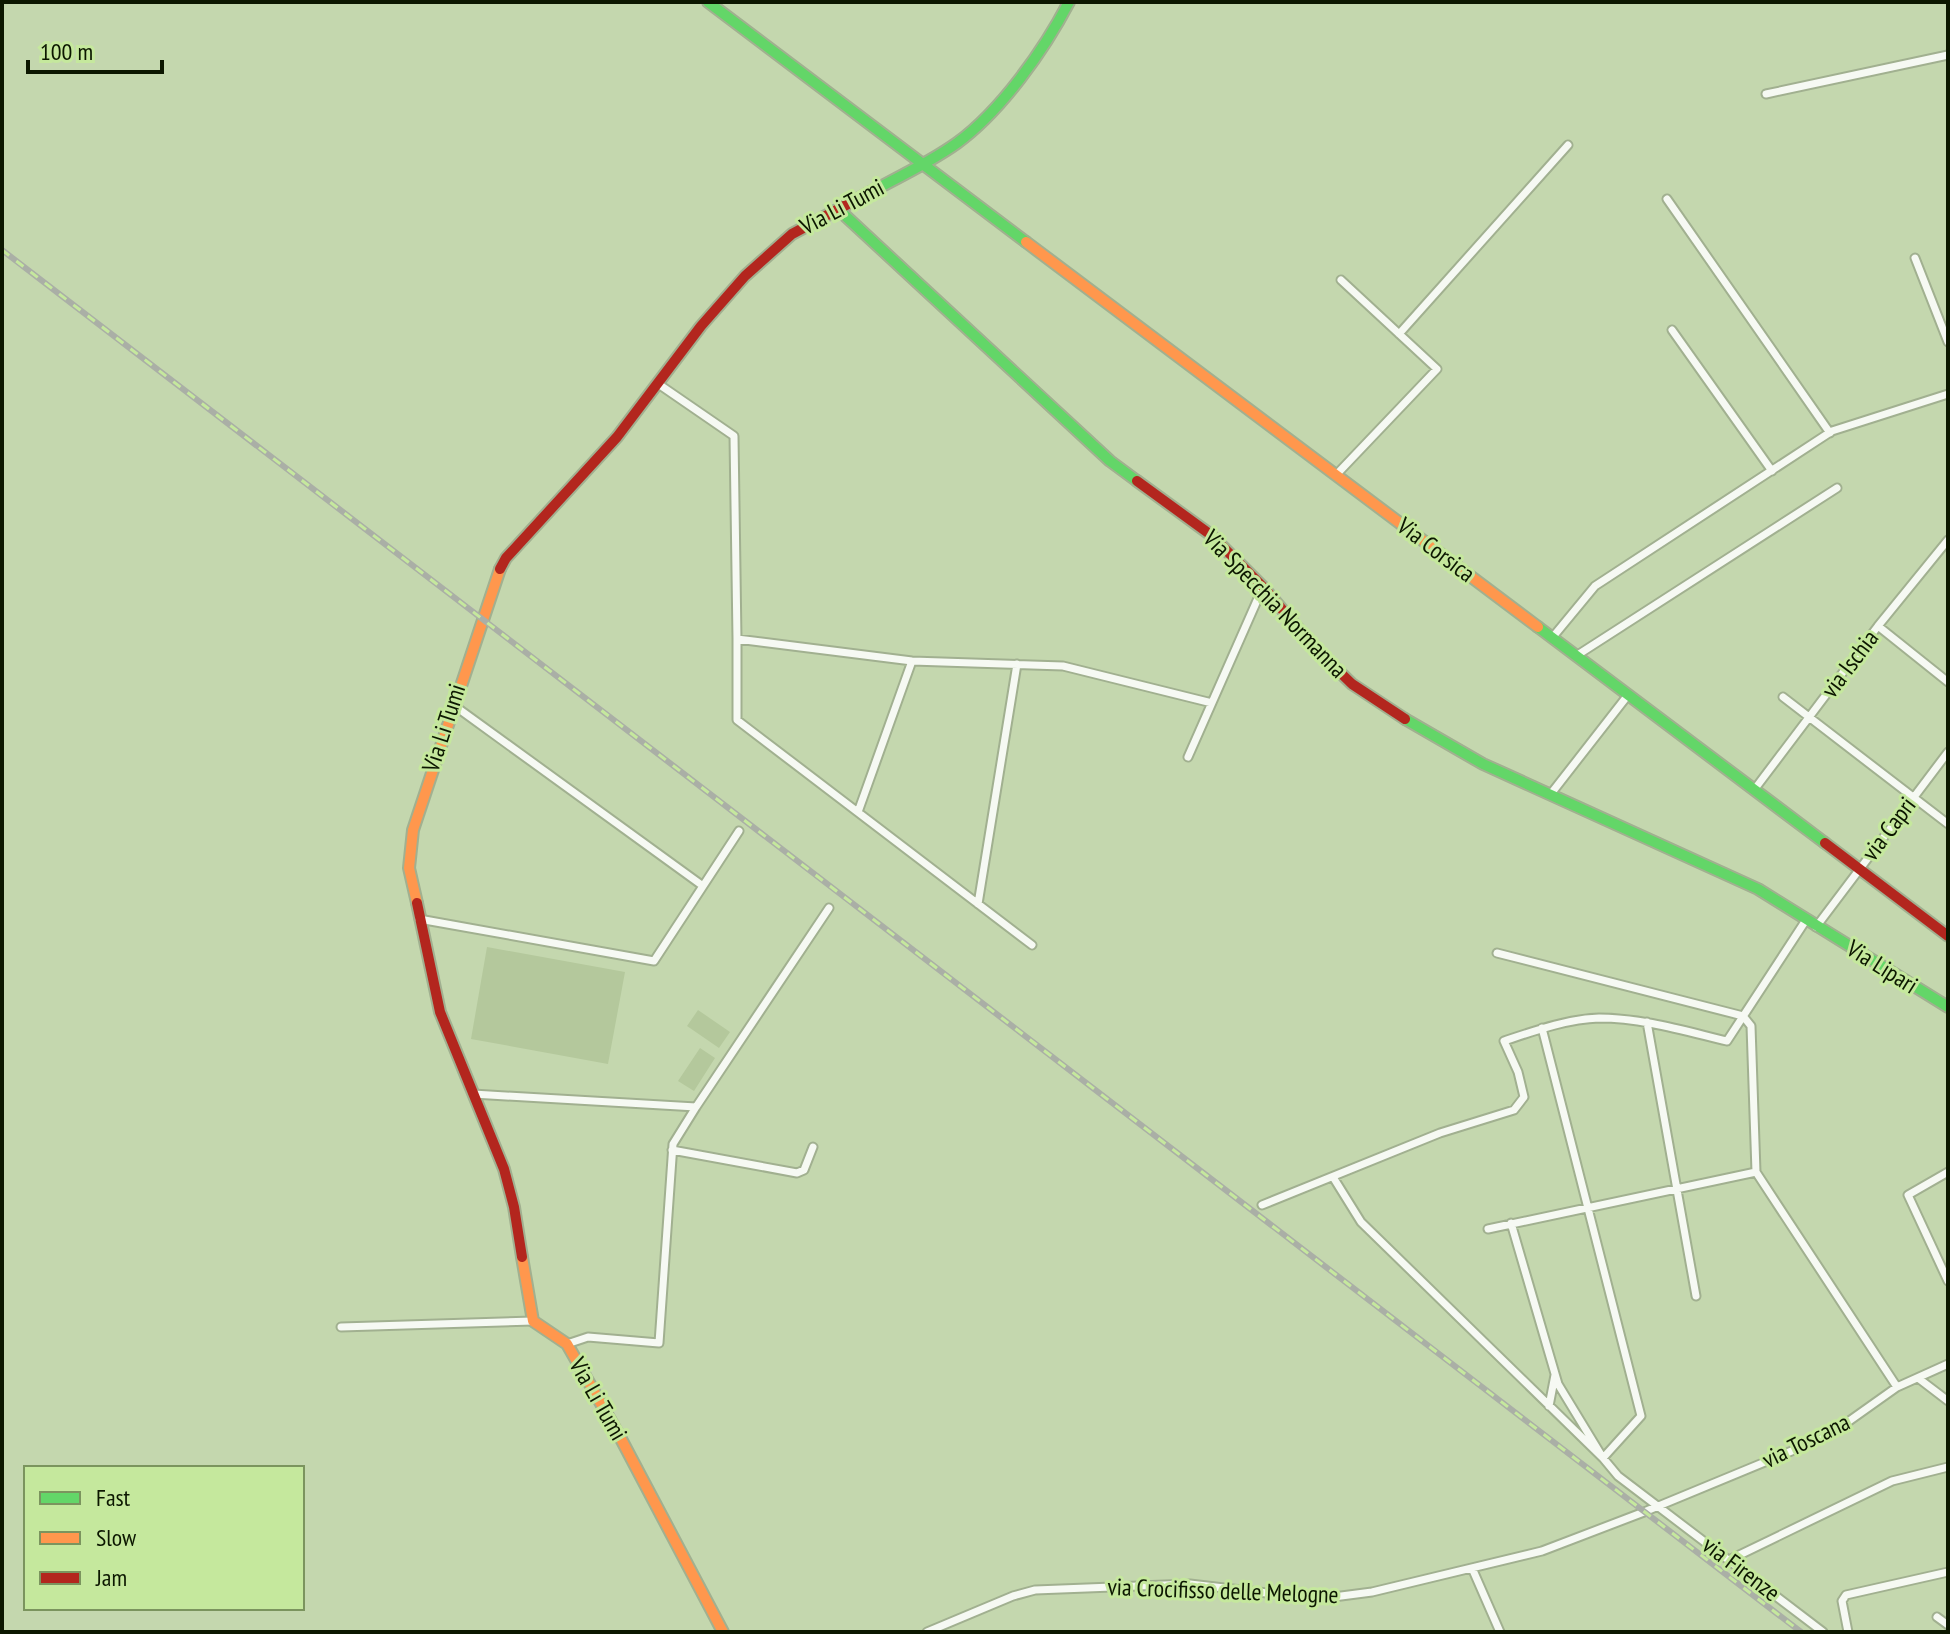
<svg xmlns="http://www.w3.org/2000/svg" width="1950" height="1634" viewBox="0 0 1950 1634" font-family="'PT Sans Narrow',sans-serif">
<style>
.green{fill:#b4c89c}
.lines{fill:none;stroke-linecap:round;stroke-linejoin:round}
.street-casing{stroke:#a1b090;stroke-width:11}
.fast-casing{stroke:#a1b090;stroke-width:14}
.slow-casing{stroke:#a1b090;stroke-width:14}
.jam-casing{stroke:#a1b090;stroke-width:14}
.street{stroke:#f6f9f3;stroke-width:7}
.fast{stroke:#63d668;stroke-width:10}
.slow{stroke:#ff974d;stroke-width:10}
.jam{stroke:#b3261e;stroke-width:10}
.rail-casing{stroke:#aaafa6;stroke-width:6}
.rail{stroke:#c5e89d;stroke-width:3;stroke-dasharray:9;stroke-linecap:butt}
.labels{text-anchor:middle;stroke-width:6;stroke-linejoin:round;paint-order:stroke}
.street-label{font-size:24px;fill:#0c1700;stroke:#c5e89d}
</style>
<rect width="100%" height="100%" fill="#c4d7ae"/>
<path class="green" d="M487,947L625,972L608,1064L471,1039Z
M698,1010L730,1032L719,1048L687,1026Z
M700,1048L715,1058L694,1091L678,1081Z"/>
<g class="lines">
<g class="street-casing">
<path id="street" d="M1766,94L1948,55
M1667,199L1830,433
M1915,258L1948,342
M1672,330L1772,471
M1399,334L1568,145
M657,383L734,436L737,639L912,661L1063,666L1212,703
M1336,475L1437,369L1341,280
M1878,626L1948,682
M1552,638L1595,586L1832,431L1948,394
M737,639V720L1032,945
M1576,656L1837,488
M1783,697L1948,824
M452,704L703,886
M1188,757L1263,587
M1754,790L1878,626L1948,540
M1550,795L1628,695
M858,812L912,661
M978,904L1017,664
M419,919L654,961L739,831
M1816,927L1948,752
M1497,953L1743,1016L1751,1026L1756,1172L1897,1387
M1647,1022L1696,1296
M473,1094L696,1107L829,908
M672,1150L797,1173L804,1170L813,1147
M1948,1172L1908,1195L1948,1281
M1333,1177L1361,1222L1603,1458L1641,1416L1542,1028
M1262,1205L1440,1133L1514,1110L1524,1097L1518,1072L1504,1041C1534,1031 1567,1019 1599,1018C1642,1018 1685,1031 1727,1041L1806,920
M1511,1223L1558,1384L1603,1458L1618,1476L1823,1632
M1488,1229L1756,1172
M341,1327L533,1321
M567,1344L588,1337L659,1343L673,1144L696,1107
M1918,1378L1948,1401
M1549,1406L1555,1375
M1729,1560L1892,1481L1948,1467
M1472,1568L1500,1632
M1937,1617L1948,1625
M927,1632L1013,1596L1035,1590L1190,1584L1318,1599L1372,1592L1542,1551L1644,1512L1828,1436L1897,1387L1948,1364
M1848,1632L1842,1601L1846,1595L1948,1572"/>
</g>
<g class="fast-casing">
<path id="fast" d="M708,2L1026,242
M876,189C903,175 932,161 957,143C1001,111 1044,50 1069,2
M839,210L1110,461L1137,481
M1538,627L1825,843
M1405,719L1483,764L1758,889L1948,1007"/>
</g>
<g class="slow-casing">
<path id="slow" d="M1026,242L1538,627
M417,903L409,868L413,830L500,569
M522,1257L533,1321L567,1344L620,1437L723,1632"/>
</g>
<g class="jam-casing">
<path id="jam" d="M1137,481L1211,535L1264,588L1313,646L1352,684L1405,719
M500,569L506,558L617,437L701,326L745,276L792,234L876,189
M1825,843L1948,936
M417,903L440,1012L504,1169L514,1207L522,1257"/>
</g>
<use href="#street" class="street"/>
<use href="#fast" class="fast"/>
<use href="#slow" class="slow"/>
<use href="#jam" class="jam"/>
<g class="rail-casing">
<path id="rail" d="M2,250L1801,1632"/>
</g>
<use href="#rail" class="rail"/>
</g>
<g class="labels">
<g class="street-label">
<text transform="translate(842 207) rotate(-28)" y="8">Via Li Tumi</text>
<text transform="translate(1436 550) rotate(37)" y="8">Via Corsica</text>
<text transform="translate(1275 604) rotate(46)" y="8">Via Specchia Normanna</text>
<text transform="translate(1850 664) rotate(-53)" y="8">via Ischia</text>
<text transform="translate(444 728) rotate(-72)" y="8">Via Li Tumi</text>
<text transform="translate(1889 829) rotate(-53)" y="8">via Capri</text>
<text transform="translate(1882 967) rotate(32)" y="8">Via Lipari</text>
<text transform="translate(598 1399) rotate(60)" y="8">Via Li Tumi</text>
<text transform="translate(1806 1441) rotate(-26)" y="8">via Toscana</text>
<text transform="translate(1741 1569) rotate(37)" y="8">via Firenze</text>
<text transform="translate(1223 1591) rotate(2)" y="8">via Crocifisso delle Melogne</text>
</g>
</g>
<rect width="1950" height="1634" fill="none" stroke="#0c1700" stroke-width="8"/>
<rect x="24" y="1466" width="280" height="144" fill="#c5e89d" stroke="#7b945e" stroke-width="2"/>
<rect x="40" y="1492" width="40" height="12" fill="#63d668" stroke="#7b945e" stroke-width="2"/>
<text x="96" y="1506" font-size="24" fill="#0c1700">Fast</text>
<rect x="40" y="1532" width="40" height="12" fill="#ff974d" stroke="#7b945e" stroke-width="2"/>
<text x="96" y="1546" font-size="24" fill="#0c1700">Slow</text>
<rect x="40" y="1572" width="40" height="12" fill="#b3261e" stroke="#7b945e" stroke-width="2"/>
<text x="96" y="1586" font-size="24" fill="#0c1700">Jam</text>
<path d="M28 60v12h134v-12" fill="none" stroke="#0c1700" stroke-width="4"/>
<text x="40" y="60" font-size="24" fill="#0c1700" stroke="#c5e89d" stroke-width="6" paint-order="stroke">100 m</text>
</svg>
